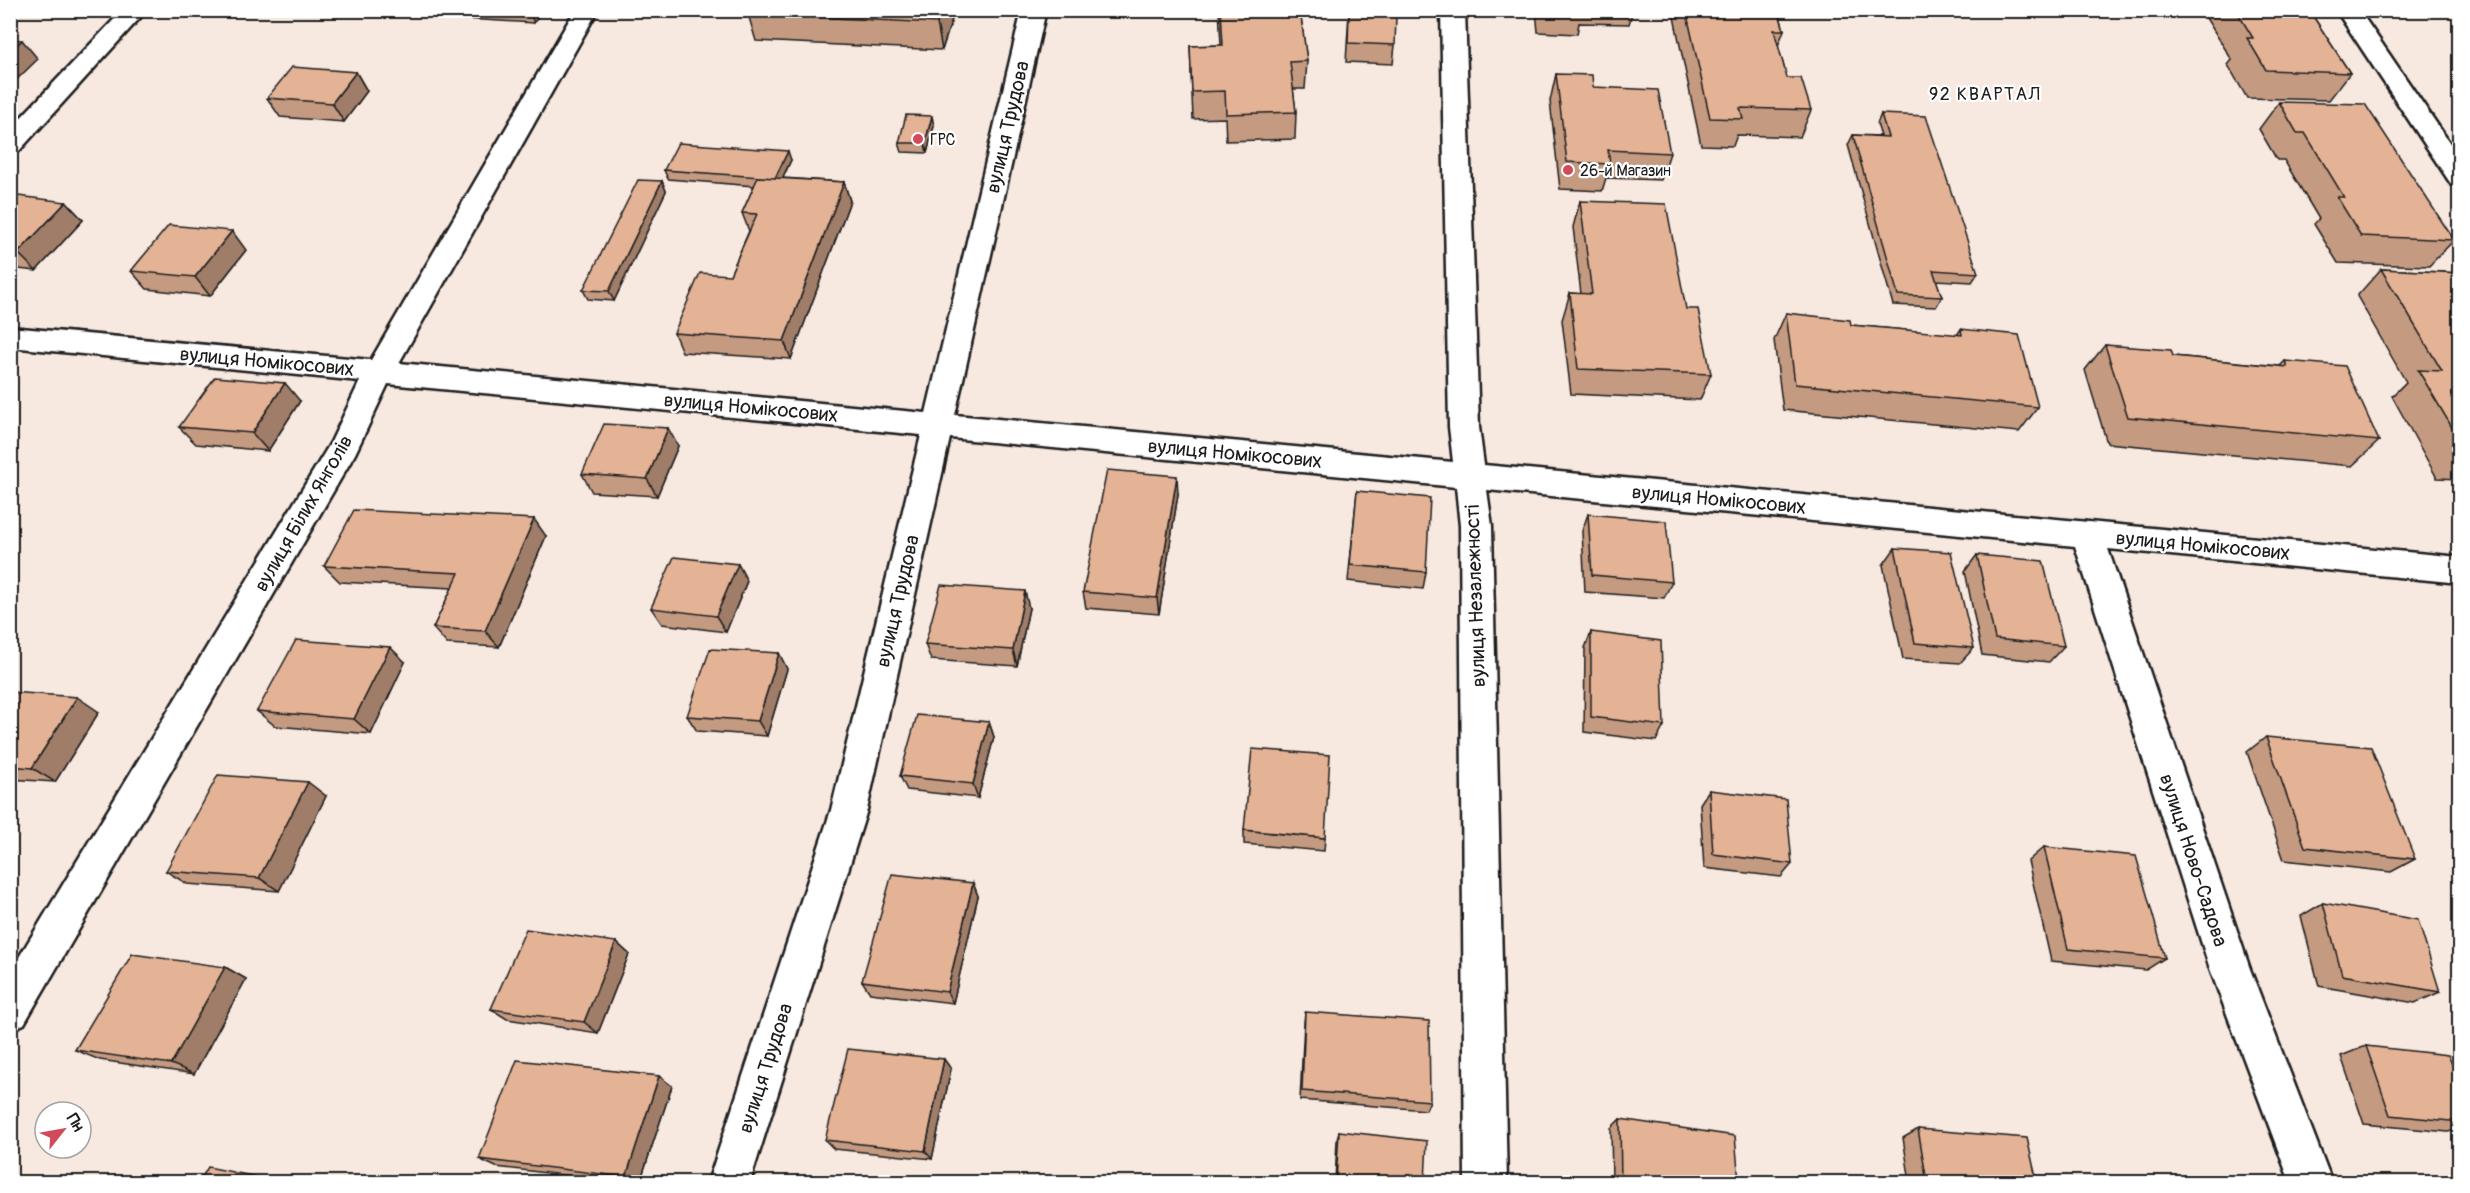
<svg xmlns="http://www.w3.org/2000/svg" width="2470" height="1193" viewBox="0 0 2470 1193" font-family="Pangolin,sans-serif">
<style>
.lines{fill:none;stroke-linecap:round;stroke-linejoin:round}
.minor-casing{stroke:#1c1c1c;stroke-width:5}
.minor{fill:#fff;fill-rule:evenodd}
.wall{fill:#c49a81;stroke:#1c1c1c;stroke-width:1.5}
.shaded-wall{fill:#a07d69;stroke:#1c1c1c;stroke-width:1.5}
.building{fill:#e4b396;stroke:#1c1c1c;stroke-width:1.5}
.poi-dot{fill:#d1495b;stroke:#fff;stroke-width:2}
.labels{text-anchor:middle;stroke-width:4.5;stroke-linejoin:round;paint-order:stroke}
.far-poi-label{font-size:16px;fill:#1c1c1c;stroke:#fff;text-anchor:start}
.far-neighbourhood-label{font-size:18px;letter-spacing:1.5px;fill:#1c1c1c;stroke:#fff}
.street-label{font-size:20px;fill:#1c1c1c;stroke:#fff}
</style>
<rect width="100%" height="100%" fill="#f7e8e0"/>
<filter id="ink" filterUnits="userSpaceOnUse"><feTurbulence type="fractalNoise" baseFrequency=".0167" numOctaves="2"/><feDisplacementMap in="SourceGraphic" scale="12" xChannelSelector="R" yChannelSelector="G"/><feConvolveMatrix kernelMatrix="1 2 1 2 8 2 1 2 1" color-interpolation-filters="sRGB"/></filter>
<g filter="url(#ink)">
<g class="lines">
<g class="minor-casing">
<path id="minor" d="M123,10H147L19,151L10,153V129Z
M575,10H598L399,363L926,413L1022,10H1046L955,415L1453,462L1449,427L1441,10H1465L1479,427L1484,465L2460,557V583L2108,549L2250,969L2332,1182H2290L2210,969L2075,546L1487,490L1492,526L1507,1182H1465L1460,526L1456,487L950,438L867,810L750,1182H708L831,810L921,435L388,384L355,454L24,1024L10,1030V972L331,442L360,381L10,347V327L371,360Z
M2336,10H2359L2460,158V186L2451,184Z"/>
</g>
<use href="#minor" class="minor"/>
</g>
<path class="wall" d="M460,10H542L534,23L465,19Z
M749,10H955L942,50L756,41L748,14Z
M1219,10H1300L1307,61L1305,89H1293L1296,112L1295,139L1226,141L1225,118L1193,119L1190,46L1221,45Z
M1536,10H1633L1629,24L1579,23L1577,34L1538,32Z
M1676,10H1778L1784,30L1778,46L1787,78L1811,110L1800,137L1737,135L1733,146L1701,145L1674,17Z
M1876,10H1939L1938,13Z
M2196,10H2309L2350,73L2329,100L2247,98L2228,65L2232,60L2203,13H2197Z
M1349,13L1395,45L1393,64L1346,62Z
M356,72L367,91L344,122L280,117L267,98Z
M1556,74L1593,87L1670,153L1661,180L1606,178L1602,191L1560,189L1550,101Z
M2279,102L2454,240L2429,266L2338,263L2314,224L2319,219L2284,160H2277L2259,129Z
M1881,114L1978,273L1972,282L1936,280L1942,297L1936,307L1893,305L1848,145L1853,135L1881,136L1877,124Z
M934,126L927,153L902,152L899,143Z
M791,160L783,178L844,182L850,201L791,359L682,352L674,333L730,275L749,231L742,213L754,186L668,179L664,170Z
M662,181L666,191L614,301L588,299L583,290Z
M1580,201L1686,309L1711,374L1700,400L1571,394L1562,320L1570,293L1581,294L1573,227Z
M66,202L83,220L36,271L10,268V204Z
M246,250L210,296L147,289L131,271Z
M2381,269L2460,273V479L2437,478L2392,396L2406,382L2357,296Z
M1786,313L1851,325L1957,335L1961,329L2038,407L2019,432L1783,410L1774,340Z
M2105,345L2173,356L2280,366L2285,361L2379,441L2352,466L2107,443L2085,370Z
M300,401L268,451L196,444L179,427Z
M678,446L657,496L592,492L582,474Z
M1357,491L1426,572L1423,589L1348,581Z
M1178,494L1159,614L1086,608L1083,592Z
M1588,514L1672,582L1664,598L1585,592L1582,531Z
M546,536L499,647L447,644L433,628L452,588L340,582L324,566Z
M1895,548L1974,648L1960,663L1903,659L1883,565Z
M1977,555L2064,646L2049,662L1982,655L1965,571Z
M738,564L747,581L726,632L662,624L651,608Z
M1029,608L1017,666L931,660L925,644Z
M1591,632L1664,726L1656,741L1584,732L1585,648Z
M779,653L787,669L767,736L697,731L687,716Z
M405,662L371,734L275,726L257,711Z
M10,692L99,712L55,782L10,779Z
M989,722L994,737L978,798L907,790L900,776Z
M2266,737L2415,859L2391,872L2284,860L2247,752Z
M1709,790L1792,864L1781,877L1704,868L1700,804Z
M326,796L279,891L187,884L166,871Z
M1244,830L1325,838L1324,851L1244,844Z
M2044,847L2165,958L2146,970L2051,961L2028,861Z
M973,883L978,896L953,1003L870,993L862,981Z
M2323,903L2440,992L2415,1003L2319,986L2301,916Z
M616,942L629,954L598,1033L507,1019L491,1009Z
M225,967L246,979L194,1074L100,1060L75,1050Z
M1305,1012L1430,1101L1426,1110L1300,1100L1304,1022Z
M2366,1046L2460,1083V1129L2448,1132L2364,1124L2341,1056Z
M951,1069L932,1159L834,1149L825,1140Z
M672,1086L640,1182H621L496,1167L479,1159Z
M1620,1119L1739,1182H1612L1611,1128Z
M1918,1129L2037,1182H1910L1903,1138Z
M1339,1131L1425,1182H1335L1337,1140Z"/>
<path class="shaded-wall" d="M528,10H542L534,23Z
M941,10H955L942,50L937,23Z
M22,40L38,59L10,86V51Z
M356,72L367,91L344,122L332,103Z
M932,116L934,126L927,153L925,143Z
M788,151L791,160L778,187L775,178Z
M662,181L666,191L614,301L609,291Z
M844,182L850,201L791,359L784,341Z
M66,202L83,220L36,271L18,253Z
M232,231L246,250L210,296L195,277Z
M285,383L300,401L268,451L252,433Z
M668,428L678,446L657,496L647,479Z
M1177,476L1178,494L1159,614L1157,598Z
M534,519L546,536L499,647L485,631Z
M738,564L747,581L726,632L716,616Z
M1025,591L1029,608L1017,666L1013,650Z
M390,647L405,662L371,734L354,719Z
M779,653L787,669L767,736L758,721Z
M77,697L99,712L55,782L32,768Z
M989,722L994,737L978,798L973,784Z
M308,782L326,796L279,891L259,878Z
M973,883L978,896L953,1003L947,992Z
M616,942L629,954L598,1033L584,1022Z
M225,967L246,979L194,1074L171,1064Z
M944,1059L951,1069L932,1159L925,1151Z
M659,1076L672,1086L640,1182H635L626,1177Z"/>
<path class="building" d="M749,10H941L937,23L748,14Z
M1221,10H1300L1307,61L1290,62L1296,112L1226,114L1225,91L1192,92L1190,46L1223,45Z
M1686,10H1778L1784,30H1774L1787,78H1801L1811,110L1740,108L1743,119L1710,118Z
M2236,10H2309L2350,73L2266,70L2247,38H2253Z
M1349,13L1396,16L1395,45L1348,43Z
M10,39L22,40L10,51Z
M292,67L356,72L332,103L267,98Z
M1556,74L1592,75L1593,87L1658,90L1670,153L1608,150L1610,164L1567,162Z
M2279,102L2365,104L2454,240L2361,236L2337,197H2344L2305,133H2297Z
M1881,114L1926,116L1978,273L1933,270L1942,297L1898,295L1853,135L1888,137Z
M906,115L932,116L925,143H899Z
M678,143L788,151L775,178L664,170Z
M758,177L844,182L784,341L674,333L700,273L730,275L757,214L742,213Z
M638,180L662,181L609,291L583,290Z
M18,196L66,202L18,253L10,252V204Z
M1580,201L1666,204L1686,309H1698L1711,374L1578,369L1570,293L1592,294Z
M169,225L232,231L195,277L131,271Z
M2381,269L2460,273V441L2418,370L2442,371Z
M1786,313L1850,320L1851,325L1962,335L1961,329L2019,335L2038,407L1795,384Z
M2105,345L2171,350L2173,356L2287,367L2285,361L2345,366L2379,441L2128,417Z
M215,377L285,383L252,433L179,427Z
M604,424L668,428L647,479L582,474Z
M1107,470L1177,476L1157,598L1083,592Z
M1357,491L1430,498L1426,572L1350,565Z
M354,510L534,519L485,631L433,628L459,573L324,566Z
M1588,514L1666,521L1672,582L1592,575Z
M1895,548L1951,552L1974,648L1915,643Z
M1977,555L2043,561L2064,646L1995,639Z
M674,557L738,564L716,616L651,608Z
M941,585L1025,591L1013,650L925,644Z
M1591,632L1661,641L1664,726L1591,717Z
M296,640L390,647L354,719L257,711Z
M710,649L779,653L758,721L687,716Z
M10,692L77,697L32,768L10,766Z
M917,715L989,722L973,784L900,776Z
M2266,737L2371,747L2415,859L2305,847Z
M1252,749L1330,755L1325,838L1244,830Z
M218,775L308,782L259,878L166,871Z
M1709,790L1786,799L1792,864L1713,854Z
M2044,847L2136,856L2165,958L2068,949Z
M892,874L973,883L947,992L862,981Z
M2323,903L2418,920L2440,992L2342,975Z
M526,929L616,942L584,1022L491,1009Z
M132,954L225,967L171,1064L75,1050Z
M1305,1012L1429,1021L1430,1101L1302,1091Z
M2366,1046L2448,1055L2460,1083V1122L2390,1115Z
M848,1049L944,1059L925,1151L825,1140Z
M517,1060L659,1076L626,1177L479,1159Z
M1620,1119L1735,1136L1739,1182H1621Z
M1918,1129L2027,1138L2037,1182H1927Z
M1339,1131L1427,1141L1425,1182H1336Z
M208,1167L281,1182H199Z"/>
</g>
<g class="poi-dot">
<circle cx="918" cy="139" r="6"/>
<circle cx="1568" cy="170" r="6"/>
</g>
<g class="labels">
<g class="far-poi-label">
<text x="930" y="145">ГРС</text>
<text x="1580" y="176">26-й Магазин</text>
</g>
<g class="far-neighbourhood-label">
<text x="1985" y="100">92 КВАРТАЛ</text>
</g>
<g class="street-label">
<text transform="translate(1007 127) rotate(-77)" y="7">вулиця Трудова</text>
<text transform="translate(267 361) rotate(5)" y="7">вулиця Номікосових</text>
<text transform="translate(751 407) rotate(5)" y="7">вулиця Номікосових</text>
<text transform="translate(1235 453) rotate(5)" y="7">вулиця Номікосових</text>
<text transform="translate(1719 499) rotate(5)" y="7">вулиця Номікосових</text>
<text transform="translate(303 513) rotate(-60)" y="7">вулиця Білих Янголів</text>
<text transform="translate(2203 545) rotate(5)" y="7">вулиця Номікосових</text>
<text transform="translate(1475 596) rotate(-92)" y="7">вулиця Незалежності</text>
<text transform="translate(897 601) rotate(-77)" y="7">вулиця Трудова</text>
<text transform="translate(2194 860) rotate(72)" y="7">вулиця Ново-Садова</text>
<text transform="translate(765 1068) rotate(-72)" y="7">вулиця Трудова</text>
</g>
</g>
<rect width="2470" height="1193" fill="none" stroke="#fff" stroke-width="36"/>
<rect x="18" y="18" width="2434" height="1157" fill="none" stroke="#1c1c1c" stroke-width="2" filter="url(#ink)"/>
<g transform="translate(63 1130) rotate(59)"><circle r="28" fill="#ffffff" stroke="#a4a4a4" stroke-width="1.5"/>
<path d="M0-4.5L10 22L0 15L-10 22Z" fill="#d1495b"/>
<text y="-9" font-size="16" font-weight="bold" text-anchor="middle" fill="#1c1c1c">Пн</text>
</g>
</svg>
